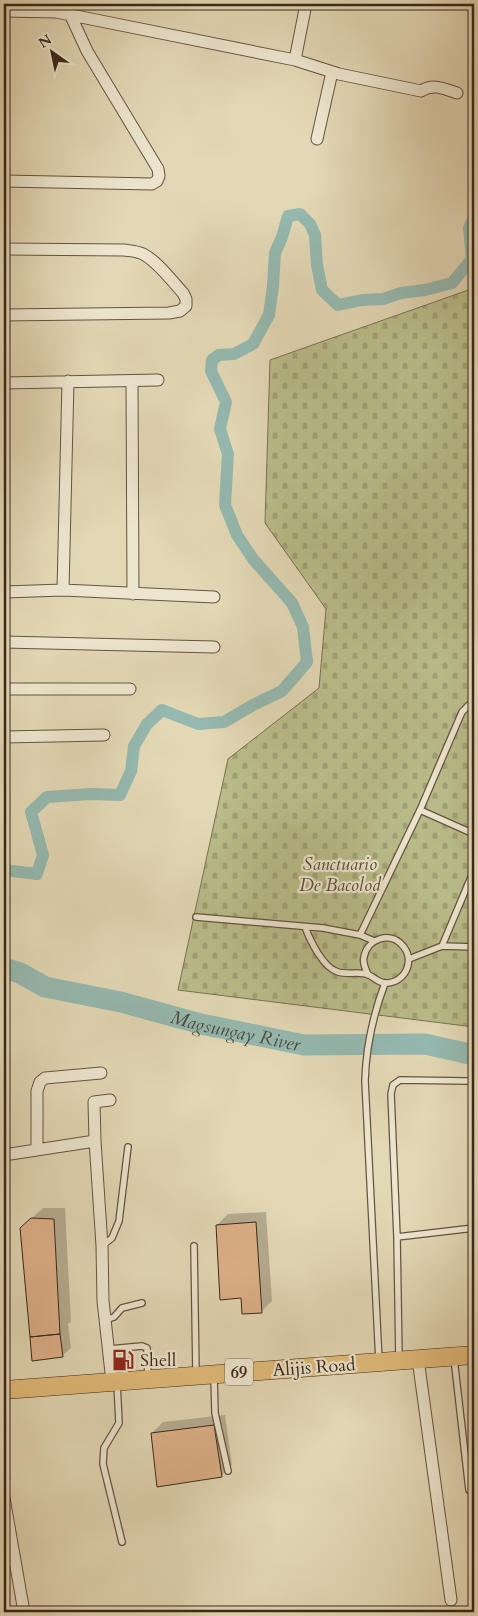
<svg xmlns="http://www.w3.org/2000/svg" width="478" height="1616" viewBox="0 0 478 1616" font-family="Cardo,serif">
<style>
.cemetery{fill:url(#cemetery-stones);stroke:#7a7252}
.shadow{fill:#0003}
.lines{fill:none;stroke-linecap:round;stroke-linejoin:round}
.canal{stroke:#95b9b0;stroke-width:12}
.river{stroke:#95b9b0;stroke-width:21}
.building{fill:#deb189;stroke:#3a281b}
.lane-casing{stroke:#645442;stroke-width:8}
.street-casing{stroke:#645442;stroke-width:13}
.primary-casing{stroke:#3a281b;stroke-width:19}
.lane{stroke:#ede6cf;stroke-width:5.5}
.street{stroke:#ede6cf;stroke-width:11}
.primary{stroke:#e2bc7a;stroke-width:18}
.labels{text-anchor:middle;stroke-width:4.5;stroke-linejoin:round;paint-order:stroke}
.shield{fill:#ede6cf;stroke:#706151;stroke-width:1}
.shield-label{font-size:16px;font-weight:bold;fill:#3a281b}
.park-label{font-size:18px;font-style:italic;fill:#5a4d37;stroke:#ede6cf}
.poi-label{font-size:18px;fill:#3a281b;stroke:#ede6cf;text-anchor:start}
.street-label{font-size:18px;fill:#3a281b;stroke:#ede6cf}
.water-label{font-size:19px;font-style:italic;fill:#514c40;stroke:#ede6cf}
</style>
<defs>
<pattern id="cemetery-stones" width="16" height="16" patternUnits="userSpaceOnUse" patternTransform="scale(1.25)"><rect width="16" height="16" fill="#b9bd8a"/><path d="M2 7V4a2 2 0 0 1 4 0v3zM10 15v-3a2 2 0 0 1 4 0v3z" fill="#a0a276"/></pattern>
</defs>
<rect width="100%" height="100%" fill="#e3d8b5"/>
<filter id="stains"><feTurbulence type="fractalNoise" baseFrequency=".004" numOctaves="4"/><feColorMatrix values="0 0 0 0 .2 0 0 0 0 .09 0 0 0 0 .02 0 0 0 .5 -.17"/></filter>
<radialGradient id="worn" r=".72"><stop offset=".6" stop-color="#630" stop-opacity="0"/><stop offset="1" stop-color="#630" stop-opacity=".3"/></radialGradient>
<path class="cemetery" d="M474,288V1027L178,990L228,759L319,688L326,609L265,523L270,360Z"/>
<path class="shadow" d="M43,1208H65L71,1322L68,1324L71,1348L62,1356L21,1228Z
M266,1212L272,1301L261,1312L242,1297L217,1225L228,1214Z
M131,1348L133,1365L131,1368L117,1351Z
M225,1415L232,1465L221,1476L152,1433L163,1422Z"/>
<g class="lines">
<path class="canal" d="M4,870L37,874L43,855L31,812L47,797L91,794L120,795L131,771L134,746L147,724L162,710L198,724L224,722L253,705L282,691L307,662L303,627L292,603L253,559L237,535L225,505L228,454L220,429L226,402L211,371L212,360L219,355L234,354L253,344L269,315L273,286L275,253L282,237L288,216L300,214L310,224L315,235L317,265L322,290L338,305L362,300L383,299L401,293L425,290L452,283L472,259L469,228L474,217"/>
<path class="river" id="s1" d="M4,968L20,973L45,987L121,1002L201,1024L304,1045L425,1044L474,1055"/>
</g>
<path class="building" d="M31,1218L54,1219L60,1334L30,1337L20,1228Z
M256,1222L262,1313L242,1314L241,1298L220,1300L216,1225Z
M60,1334L63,1357L32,1361L30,1337Z
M129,1350L131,1369L117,1370L115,1351Z
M214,1425L222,1477L157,1487L151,1433Z"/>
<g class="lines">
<g class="lane-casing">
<path id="lane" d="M420,810L474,834
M196,917L323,928L360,935L374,941
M305,927C310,940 323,968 338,972C348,975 360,971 369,975C375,978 378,983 386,983C406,983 416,959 402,945C390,931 367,939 364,957C362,963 366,969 368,975
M360,935L420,810L462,712L470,704L474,705
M442,946L474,870
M409,959L442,946L474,947
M397,1237L391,1094L393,1085L400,1080L467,1081
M102,1246L112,1238L119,1221L128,1147
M194,1246L196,1373
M105,1320L114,1317L122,1308L142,1303
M109,1349L142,1346L147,1348L148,1378
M454,1358L469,1490
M399,1359L397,1237L474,1228
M379,1361L365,1081C366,1047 373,1015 385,983
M214,1376L215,1413L228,1471
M117,1383L119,1423L104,1448L103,1464L122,1542"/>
</g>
<g class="street-casing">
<path id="street" d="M4,11L56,12L295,60L339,74L421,91C434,83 444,89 457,93
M295,60L306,4
M317,139L332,72
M4,181L152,184L157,181L159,176L158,169L87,51L70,14
M4,249L124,250C130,251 137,251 143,254C157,261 172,281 183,293L186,299V306L180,311L169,313L4,315
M132,381L133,594
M4,383L158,380
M63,590L68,381
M4,592L63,590L214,597
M4,642L214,647
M4,689H130
M4,737L104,735
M95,1141L94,1102L110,1100
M37,1149V1091L40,1082L45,1078L101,1073
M4,1155L95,1141L102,1246L103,1301L112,1382
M418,1359L451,1600
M4,1498L24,1612"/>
</g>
<g class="primary-casing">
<path id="primary" d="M4,1390L474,1355"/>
</g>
<use href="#lane" class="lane"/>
<use href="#street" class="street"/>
<use href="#primary" class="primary"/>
</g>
<defs>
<g id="fuel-bare" transform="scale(1.725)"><path d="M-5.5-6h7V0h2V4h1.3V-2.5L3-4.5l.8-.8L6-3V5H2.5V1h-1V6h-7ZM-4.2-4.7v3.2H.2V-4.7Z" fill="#8f2418" stroke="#ede6cf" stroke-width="2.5" paint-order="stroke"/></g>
</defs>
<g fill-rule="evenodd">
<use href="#fuel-bare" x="123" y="1360"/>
</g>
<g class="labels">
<rect class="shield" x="225" y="1358.5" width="28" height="27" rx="4"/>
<g class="shield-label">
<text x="239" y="1378">69</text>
</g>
<g class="park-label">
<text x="340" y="870">Sanctuario<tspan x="340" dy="21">De Bacolod</tspan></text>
</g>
<g class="poi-label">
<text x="140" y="1366">Shell</text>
</g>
<g class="street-label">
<text transform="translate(314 1367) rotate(-4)" y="6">Alijis Road</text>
</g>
<g class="water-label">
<text dy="7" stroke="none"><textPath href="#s1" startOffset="241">Magsungay River</textPath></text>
</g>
</g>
<rect width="478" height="1616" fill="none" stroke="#e3d8b5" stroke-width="20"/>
<rect x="5" y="5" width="468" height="1606" fill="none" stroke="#3a281b" stroke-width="2.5"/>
<rect x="10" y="10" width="458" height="1596" fill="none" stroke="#3a281b"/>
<g transform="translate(52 52) rotate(327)" stroke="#ede6cf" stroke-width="4" paint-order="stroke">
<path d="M0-4L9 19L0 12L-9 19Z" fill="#3a281b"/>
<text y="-8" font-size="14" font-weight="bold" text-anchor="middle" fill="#3a281b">N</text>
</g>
<rect width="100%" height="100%" filter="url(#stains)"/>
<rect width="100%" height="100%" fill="url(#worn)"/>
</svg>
